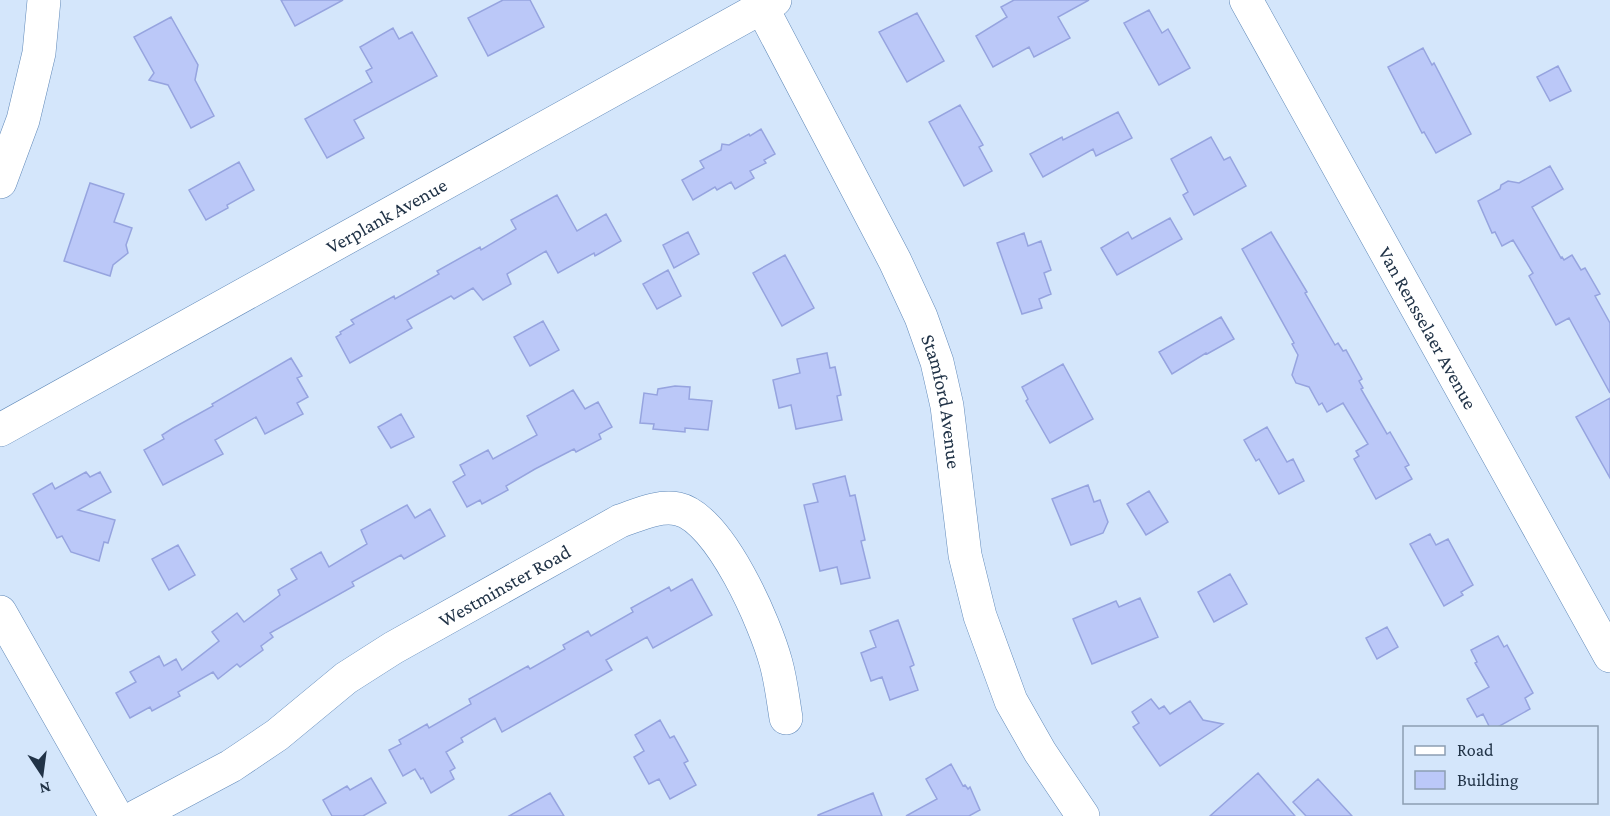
<svg xmlns="http://www.w3.org/2000/svg" width="1610" height="816" viewBox="0 0 1610 816" font-family="'Crimson Pro',serif">
<style>
.building{fill:#bbc8f8;stroke:#96a4df;stroke-width:1.5}
.lines{fill:none;stroke-linecap:round;stroke-linejoin:round}
.minor-casing{stroke:#6089b9;stroke-width:34}
.minor{stroke:#fff;stroke-width:33}
.labels{text-anchor:middle;stroke-width:6;stroke-linejoin:round;paint-order:stroke}
.street-label{font-size:20px;fill:#213347;stroke:#d4e6fb}
</style>
<rect width="100%" height="100%" fill="#d4e6fb"/>
<path class="building" d="M281,0H343L295,26Z
M503,0H530L544,27L488,56L468,18Z
M1014,0H1089L1058,17L1070,38L1034,57L1029,47L993,67L976,36L1007,17L1001,7Z
M1149,10L1162,33L1168,29L1190,68L1159,85L1124,23Z
M917,13L944,61L907,82L879,32Z
M171,17L198,65L195,80L214,116L191,128L168,85L149,80L154,73L134,37Z
M393,28L399,39L412,32L437,76L354,120L364,138L327,158L305,119L372,82L366,71L372,68L360,47Z
M1423,48L1432,65L1434,63L1471,134L1436,153L1424,132L1422,133L1388,67Z
M1558,66L1571,91L1550,101L1537,77Z
M960,105L983,145L979,147L992,171L964,186L929,122Z
M1118,112L1132,138L1096,156L1093,149L1043,177L1030,154L1062,137L1063,140Z
M761,129L775,154L764,160L766,163L750,171L754,178L735,189L731,182L717,190L715,187L693,200L682,180L704,168L700,161L721,150L722,144L729,145L749,134L750,136Z
M1211,137L1224,160L1230,157L1246,186L1194,215L1183,195L1188,192L1171,159Z
M239,162L254,190L227,205L228,208L206,220L189,190Z
M1550,166L1563,189L1532,207L1561,258L1562,257L1564,260L1572,255L1581,270L1585,268L1600,294L1595,296L1610,323V393L1569,318L1556,325L1529,276L1533,273L1513,240L1502,246L1495,232L1492,233L1478,201L1500,189L1501,185L1508,181L1519,183Z
M90,183L124,194L114,222L132,228L126,245L128,253L113,265L110,276L64,261Z
M557,195L577,231L606,214L621,241L595,256L594,253L558,273L546,251L507,274L511,284L483,300L473,288L454,299L451,296L407,320L412,328L350,363L336,337L341,334L340,332L354,324L351,320L394,296L395,299L439,274L437,271L480,247L481,250L516,229L511,220Z
M1170,218L1182,239L1117,275L1101,248L1128,232L1132,239Z
M688,232L699,254L674,268L663,245Z
M1271,232L1307,292L1305,293L1335,345L1338,343L1343,351L1346,350L1362,379L1359,381L1363,388L1361,389L1387,434L1390,432L1409,465L1405,467L1412,479L1376,499L1354,459L1359,456L1356,451L1368,444L1343,403L1327,412L1322,403L1319,405L1309,387L1296,383L1292,375L1298,355L1292,344L1294,343L1242,249Z
M1024,233L1028,246L1041,241L1051,270L1044,273L1051,294L1039,299L1042,308L1022,314L997,243Z
M785,255L814,308L782,326L753,273Z
M668,270L681,296L657,309L643,284Z
M1221,317L1234,339L1207,354L1206,353L1172,374L1159,352Z
M543,321L559,350L530,366L514,337Z
M827,353L830,368L835,367L841,395L837,396L842,420L796,429L791,405L779,408L773,380L800,373L797,359Z
M291,358L302,376L297,378L308,397L297,403L303,414L265,434L256,417L215,440L223,454L163,485L144,450L164,439L162,435L173,428L213,406L212,404Z
M1063,364L1093,419L1050,443L1026,401L1028,399L1022,387Z
M675,386L690,387L689,399L712,401L708,430L685,428V432L653,429L654,424L640,423L644,393L657,395L658,389Z
M573,390L585,409L598,402L612,427L599,434L601,439L576,452L574,449L535,469L506,486L508,490L482,504L480,500L467,507L453,482L465,475L460,465L488,450L493,459L537,435L527,416Z
M1610,398V478L1576,417Z
M401,414L414,437L391,448L378,427Z
M1267,427L1287,462L1293,459L1304,481L1279,494L1259,459L1256,461L1244,440Z
M86,472L90,477L100,472L111,492L78,510L115,520L108,543L104,542L99,561L71,552L62,536L57,538L33,494L52,483L55,489Z
M845,476L850,496L855,495L865,540L861,541L870,578L841,584L837,567L820,571L804,505L818,502L813,484Z
M1088,485L1094,502L1100,500L1108,522L1103,533L1071,545L1052,499Z
M1149,491L1168,522L1146,535L1127,504Z
M407,505L415,518L430,509L445,536L404,559L401,555L352,582L354,586L270,633L273,637L261,646L263,650L240,667L237,664L218,679L213,672L178,692L180,696L152,711L150,707L130,718L116,693L136,682L130,672L159,656L164,666L176,659L182,670L219,641L212,632L237,613L244,622L280,595L278,590L297,579L291,569L321,552L329,567L367,544L361,530Z
M1430,534L1436,545L1448,539L1473,585L1461,592L1463,595L1444,606L1410,544Z
M178,545L195,575L169,590L152,559Z
M1230,574L1247,604L1214,622L1198,592Z
M692,579L712,615L653,648L647,637L606,660L612,670L502,732L495,718L461,738L463,742L446,752L455,768L450,771L454,779L431,793L423,778L421,779L415,769L403,776L389,750L401,744L399,740L427,724L429,728L471,704L469,699L528,666L530,669L565,649L563,645L588,631L591,636L633,612L631,608L669,587L671,591Z
M1140,598L1158,637L1092,664L1073,619L1116,601L1119,607Z
M898,620L914,665L910,667L918,690L890,700L882,677L871,681L861,653L876,647L870,631Z
M1387,627L1398,647L1377,659L1366,638Z
M1498,636L1504,647L1507,645L1533,693L1525,698L1530,709L1496,728H1490L1483,714L1477,717L1467,699L1489,687L1475,663L1477,662L1471,650Z
M1151,699L1159,709L1164,706L1170,714L1190,701L1203,720L1223,724L1160,766L1133,727L1139,723L1132,712Z
M660,720L670,738L674,736L688,761L684,763L696,785L670,799L659,779L649,784L634,757L644,751L635,735Z
M951,764L963,786L965,785L968,789L970,787L980,810L969,816H906L937,799L926,779Z
M1258,773L1295,816H1210Z
M371,778L386,803L363,816H332L323,800L347,786L350,790Z
M1318,779L1352,816H1306L1293,802Z
M550,793L564,816H509Z
M873,793L882,816H818V815Z"/>
<g class="lines">
<g class="minor-casing">
<g id="minor">
<path id="s1" d="M758,0L895,261L921,317L937,362L947,406L965,555L980,616L1011,701L1040,752L1083,816"/>
<path id="s2" d="M1246,0L1610,656"/>
<path d="M0,182L23,120L39,53L44,0"/>
<path id="s3" d="M0,430L775,0"/>
<path d="M0,612L116,816"/>
<path id="s4" d="M137,816L231,766L277,735L346,678L393,648L620,521C638,515 658,505 678,509C720,518 766,625 776,663C781,681 783,700 786,718"/>
</g>
</g>
<use href="#minor" class="minor"/>
</g>
<g class="labels">
<g class="street-label">
<text dy="7" stroke="none"><textPath href="#s3" startOffset="442">Verplank Avenue</textPath></text>
<text dy="7" stroke="none"><textPath href="#s2" startOffset="375">Van Rensselaer Avenue</textPath></text>
<text dy="7" stroke="none"><textPath href="#s1" startOffset="444">Stamford Avenue</textPath></text>
<text dy="7" stroke="none"><textPath href="#s4" startOffset="435">Westminster Road</textPath></text>
</g>
</g>
<rect x="1403" y="726" width="195" height="78" fill="#d4e6fb" stroke="#8c9eb3" stroke-width="1.5"/>
<rect x="1415" y="746" width="30" height="9" fill="#ffffff" stroke="#8c9eb3" stroke-width="1.5"/>
<text x="1457" y="756" font-size="18" fill="#213347">Road</text>
<rect x="1415" y="771" width="30" height="18" fill="#bbc8f8" stroke="#8c9eb3" stroke-width="1.5"/>
<text x="1457" y="786" font-size="18" fill="#213347">Building</text>
<g transform="translate(42 774) rotate(167)" stroke="#d4e6fb" stroke-width="4.5" paint-order="stroke">
<path d="M0-4.5L10 22L0 15L-10 22Z" fill="#213347"/>
<text y="-9" font-size="16" font-weight="bold" text-anchor="middle" fill="#213347">N</text>
</g>
</svg>
